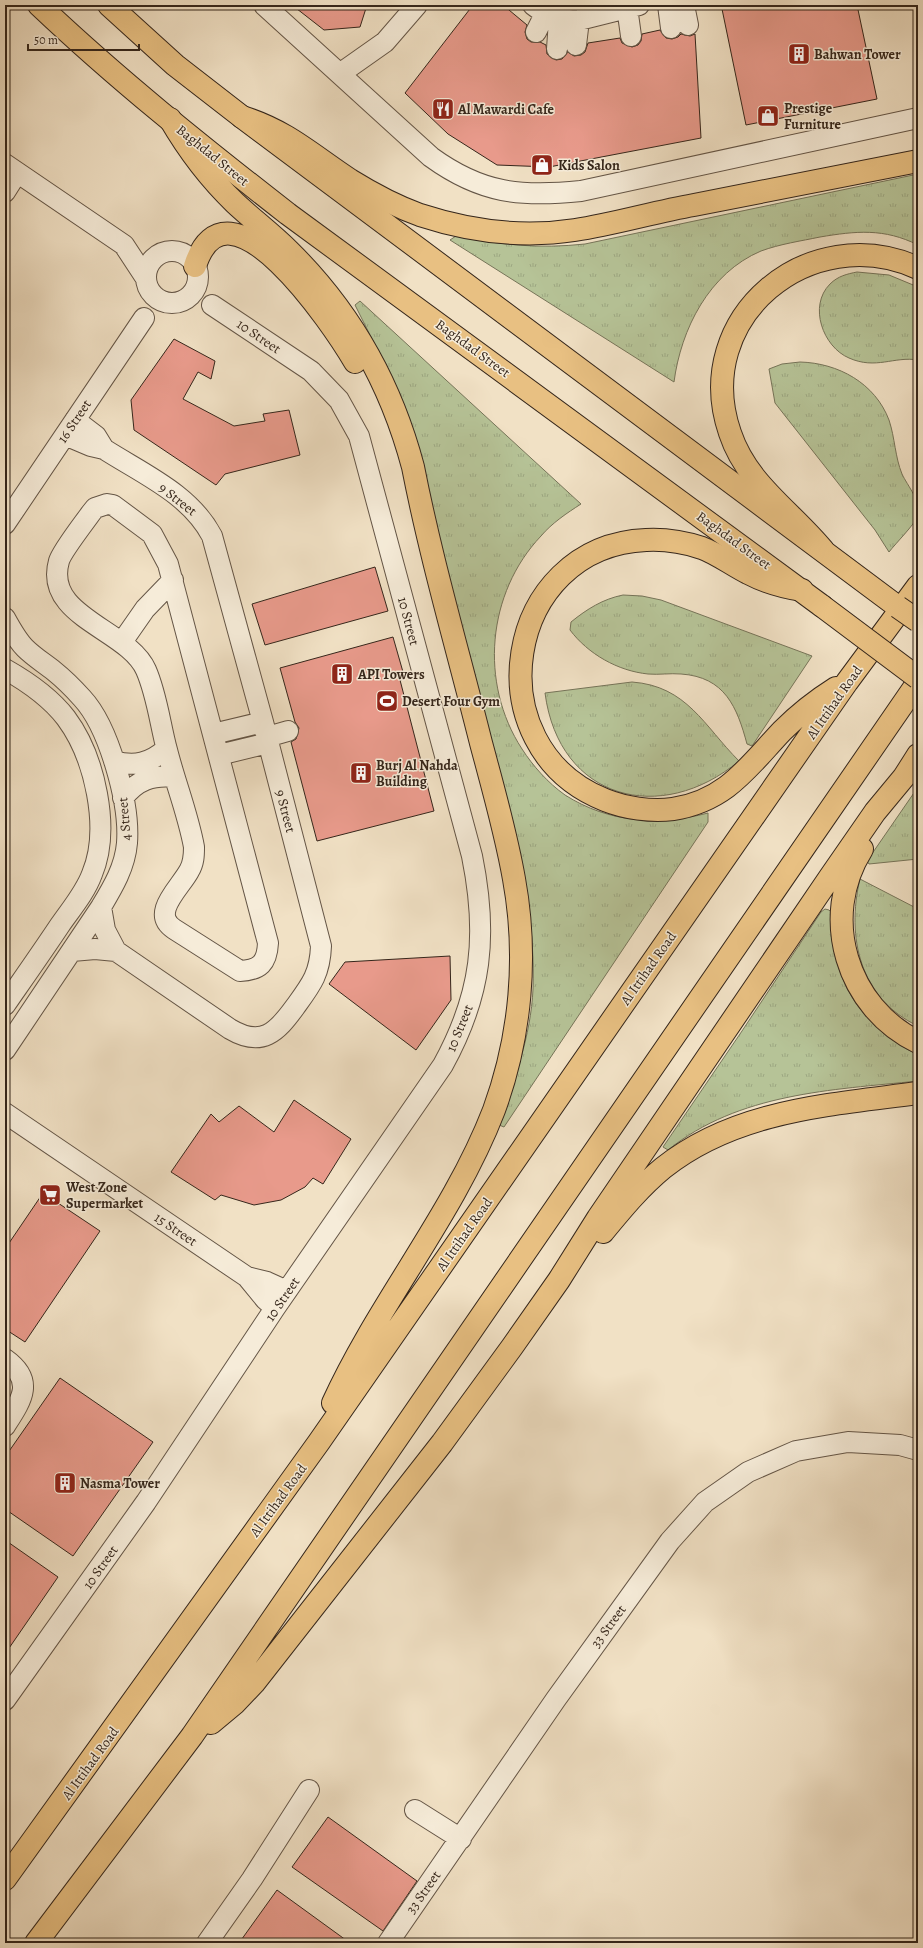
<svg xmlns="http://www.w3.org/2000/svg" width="923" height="1948" viewBox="0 0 923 1948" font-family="Alegreya,serif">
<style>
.grass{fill:url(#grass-tufts);stroke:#767459}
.building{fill:#e89a8b;stroke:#35261b}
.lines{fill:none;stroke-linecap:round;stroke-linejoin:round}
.minor-casing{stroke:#645546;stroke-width:22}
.major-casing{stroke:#35261b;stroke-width:24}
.highway-casing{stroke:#35261b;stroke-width:24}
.minor{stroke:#f6ecd9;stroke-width:20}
.major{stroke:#e8c082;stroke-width:22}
.highway{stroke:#e8c082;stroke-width:22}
.major-bridge-casing{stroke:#35261b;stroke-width:24;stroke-linecap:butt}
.major-bridge{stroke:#e8c082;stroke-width:22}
.labels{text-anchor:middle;stroke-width:3;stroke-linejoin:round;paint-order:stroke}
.poi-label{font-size:14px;font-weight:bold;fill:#35261b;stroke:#f6ecd9;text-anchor:start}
.street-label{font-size:14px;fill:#35261b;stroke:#f6ecd9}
</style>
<defs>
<pattern id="grass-tufts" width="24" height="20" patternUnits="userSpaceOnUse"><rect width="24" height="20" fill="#b6c397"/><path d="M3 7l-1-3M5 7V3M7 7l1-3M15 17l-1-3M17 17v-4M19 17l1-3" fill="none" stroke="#9da782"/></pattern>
</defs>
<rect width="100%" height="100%" fill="#f1e1c5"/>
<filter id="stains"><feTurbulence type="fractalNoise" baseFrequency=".005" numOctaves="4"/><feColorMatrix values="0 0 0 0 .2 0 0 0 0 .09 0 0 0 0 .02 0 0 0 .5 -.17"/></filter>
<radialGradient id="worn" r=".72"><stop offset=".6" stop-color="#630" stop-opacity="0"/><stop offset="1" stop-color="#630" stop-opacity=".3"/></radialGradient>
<path class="grass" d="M918,174V245C884,228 856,231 820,237C801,241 780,244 761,251C709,273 681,329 674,382L450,240L456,236C501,245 539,249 585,244Z
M857,272L889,275L918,287V360C894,356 876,370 849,358C823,347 808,306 830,284C838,276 847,274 857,272Z
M360,301L581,504C567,513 552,523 541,536C487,593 479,683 522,749C533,766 548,783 565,795C609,823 659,826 708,813V822L504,1127L499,1125C514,1081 531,1036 533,989C534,962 532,936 529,910L387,369L355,305Z
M800,362C838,363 875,383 889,420C895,438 895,457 902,474C907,485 923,504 918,516C914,525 896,543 889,552L875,530L775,403L769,369L782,364Z
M623,595L642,596L661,600L812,656L752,746L747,744C737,707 725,677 681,674C670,673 659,675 648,674C618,671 588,654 570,630L571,622C587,609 603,599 623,595Z
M632,682C687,686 704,726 739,761C661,826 559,800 545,693Z
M918,787V859L869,864L867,861Z
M860,879L918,909V1026C860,999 846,937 860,879Z
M825,909L829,910L832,913C829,978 861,1027 918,1055V1081C831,1090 739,1093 668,1150L663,1147L742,1031L821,912Z"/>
<path class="building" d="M292,5H367L360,27L324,30Z
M473,5H503L527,25L525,32L527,39L531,42H540L546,45L547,54L556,60L562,59L568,52L574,56L581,55L585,52L588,43L620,38L622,43L632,47L638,45L641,41L642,34L660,30L666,38L672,39L678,37L681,34L690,36L695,34L701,138L549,167L497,165L448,134L405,93Z
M741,5H857L877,99L746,125L722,9Z
M174,339L215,361L211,379L198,372L183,399L234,426L265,421L263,414L289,410L300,455L225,474L216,485L134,430L131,400Z
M375,567L388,611L265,645L252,604Z
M393,637L405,679L400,680L434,811L317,841L291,742L296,739L299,728L295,722L280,668Z
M450,956L451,1000L416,1050L329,984L345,962Z
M294,1100L351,1139L323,1184L313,1178L305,1187L281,1200L254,1205L221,1195L215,1200L171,1172L211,1114L219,1122L239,1106L274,1132Z
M43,1193L100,1231L25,1342L5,1329V1249Z
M60,1378L153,1442L73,1556L5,1509V1457Z
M5,1540L58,1577L5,1654Z
M328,1817L417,1881L383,1931L292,1867Z
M277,1890L350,1943H239Z"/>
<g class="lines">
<g class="minor-casing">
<path id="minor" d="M264,5L431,157C482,194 521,197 581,191L918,118
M533,5C547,16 561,22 579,20L639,5
M668,5L671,28
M684,5L688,25
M627,7L631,36
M536,32L545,14
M576,45L579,20
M557,49L559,20
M341,73L385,42L417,5
M5,164L124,245L145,277
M5,192L17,173
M146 277a26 26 0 1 1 52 0a26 26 0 1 1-52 0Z
M75,420L96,436L104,449
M65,435L91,446L104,449C143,474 190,494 212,536L263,722L321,946C320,974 311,985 295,1007C277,1032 262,1048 230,1029L116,951L95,949L72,951
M107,504L113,505L152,534L168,564L268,943C267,963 260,970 240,971L174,929C150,913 180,888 189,871C194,863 194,855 194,847C188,814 175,782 167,750C160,724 157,695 146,670C128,629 43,617 59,561C62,551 84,523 91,513L95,508Z
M5,524L144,318
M5,618C11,629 17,640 25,648C34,657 44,663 54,671C64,679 73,688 82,698C109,727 130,803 127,843C125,867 113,887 101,907L5,1050
M122,642L145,609L173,580
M5,669C28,682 50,697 66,718C95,757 111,829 92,874C85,893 71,909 60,925C42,952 23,979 5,1005
M213,734L263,722
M267,737L288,731
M219,755L268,743
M114,761C135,767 150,763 166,749
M123,798C137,780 152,775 174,777
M101,907L105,930L116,951
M5,1113L247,1277L265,1299L275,1308
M247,1277L267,1282L287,1291
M5,1359C36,1381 21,1401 5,1426
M5,1700L146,1502L275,1308L443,1065C482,994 488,935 472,856L359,436L339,400L311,371L212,305
M415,1810L461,1839
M207,1943L252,1879L309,1790
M388,1943L556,1699L670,1541L705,1502L748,1472L796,1451L848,1442L900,1445L918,1450"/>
</g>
<g class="major-casing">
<path id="major" d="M39,5C117,79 202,147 288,214L822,606
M109,5L175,65L242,117L898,607"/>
</g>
<g class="highway-casing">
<path id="highway" d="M242,117C287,131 312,155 350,180C371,193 395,206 420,215C469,231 523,238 575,230C615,224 654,212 694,205C768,190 843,176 918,161
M170,119C188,150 209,178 235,203C252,219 272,234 289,251C350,311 391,384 413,467C431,559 458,651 481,743C493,788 506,833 514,879C528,956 521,1036 494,1110C454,1214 379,1302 333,1403
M195,266C227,166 334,326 355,362
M823,550C790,510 747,484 730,433C690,317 810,219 918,268
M802,590C783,587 765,582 748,573C732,565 718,554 702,548C684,542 665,539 646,540C504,546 472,747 605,800C625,808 651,812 673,809C726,801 748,767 782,731C798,715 817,700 836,688
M862,849C819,917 847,1008 918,1042
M603,1232C622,1209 640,1187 663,1168C736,1110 829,1105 918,1093
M211,1723L235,1703L254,1683L442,1443L512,1347L559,1280L598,1218L830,877L875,812L904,777L918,755
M5,1879L319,1442L847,682L918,586
M36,1943L192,1736L918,682"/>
</g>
<use href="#minor" class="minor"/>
<use href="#major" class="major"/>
<use href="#highway" class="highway"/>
<g class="major-bridge-casing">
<path id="major-bridge" d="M822,606L918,678
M898,607L918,621"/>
</g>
<use href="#major-bridge" class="major-bridge"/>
</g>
<defs>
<g id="building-square" transform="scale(1.15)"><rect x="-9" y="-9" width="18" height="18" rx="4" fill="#8f2418" stroke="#f6ecd9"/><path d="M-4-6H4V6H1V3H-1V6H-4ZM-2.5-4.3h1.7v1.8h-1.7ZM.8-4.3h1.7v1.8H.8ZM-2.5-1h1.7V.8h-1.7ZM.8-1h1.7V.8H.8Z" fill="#fff"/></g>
<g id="restaurant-square" transform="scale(1.15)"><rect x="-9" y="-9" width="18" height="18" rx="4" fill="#8f2418" stroke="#f6ecd9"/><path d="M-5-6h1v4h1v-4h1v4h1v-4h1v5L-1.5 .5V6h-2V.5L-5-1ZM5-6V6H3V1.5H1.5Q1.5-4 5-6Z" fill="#fff"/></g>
<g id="shop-square" transform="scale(1.15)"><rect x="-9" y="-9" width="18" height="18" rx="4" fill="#8f2418" stroke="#f6ecd9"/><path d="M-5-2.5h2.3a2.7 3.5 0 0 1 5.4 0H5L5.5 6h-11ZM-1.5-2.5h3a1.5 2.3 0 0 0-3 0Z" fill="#fff"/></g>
<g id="stadium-square" transform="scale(1.15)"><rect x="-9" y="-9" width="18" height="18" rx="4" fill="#8f2418" stroke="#f6ecd9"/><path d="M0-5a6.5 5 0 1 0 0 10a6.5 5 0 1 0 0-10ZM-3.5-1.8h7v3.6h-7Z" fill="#fff"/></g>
<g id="supermarket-square" transform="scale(1.15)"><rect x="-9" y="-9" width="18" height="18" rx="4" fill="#8f2418" stroke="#f6ecd9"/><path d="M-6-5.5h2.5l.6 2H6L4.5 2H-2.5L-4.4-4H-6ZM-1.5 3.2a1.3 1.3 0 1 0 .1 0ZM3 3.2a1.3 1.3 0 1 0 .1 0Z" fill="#fff"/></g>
</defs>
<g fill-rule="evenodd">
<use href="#building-square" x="799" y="54"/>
<use href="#restaurant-square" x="443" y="109"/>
<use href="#shop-square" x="768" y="116"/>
<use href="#shop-square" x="542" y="165"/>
<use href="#building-square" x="342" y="674"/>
<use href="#stadium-square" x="387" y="701"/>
<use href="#building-square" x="361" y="773"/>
<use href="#supermarket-square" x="50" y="1195"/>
<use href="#building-square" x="65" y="1483"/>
</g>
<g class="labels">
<g class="poi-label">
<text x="814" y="59">Bahwan Tower</text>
<text x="784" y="113">Prestige<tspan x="784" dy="16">Furniture</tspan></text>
<text x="458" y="114">Al Mawardi Cafe</text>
<text x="558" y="170">Kids Salon</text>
<text x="358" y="679">API Towers</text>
<text x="402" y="706">Desert Four Gym</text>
<text x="376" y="770">Burj Al Nahda<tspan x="376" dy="16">Building</tspan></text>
<text x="66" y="1192">West Zone<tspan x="66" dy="16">Supermarket</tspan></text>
<text x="80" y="1488">Nasma Tower</text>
</g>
<g class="street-label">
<text transform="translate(213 155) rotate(39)" y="5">Baghdad Street</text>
<text transform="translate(259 336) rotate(34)" y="5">10 Street</text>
<text transform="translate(473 348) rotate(36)" y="5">Baghdad Street</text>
<text transform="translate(74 421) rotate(-56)" y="5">16 Street</text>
<text transform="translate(178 499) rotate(38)" y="5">9 Street</text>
<text transform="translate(734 540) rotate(36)" y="5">Baghdad Street</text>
<text transform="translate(409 621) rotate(75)" y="5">10 Street</text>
<text transform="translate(834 702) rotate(-55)" y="5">Al Ittihad Road</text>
<text transform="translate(286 811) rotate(75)" y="5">9 Street</text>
<text transform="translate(124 819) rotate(-95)" y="5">4 Street</text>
<text transform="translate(648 968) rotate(-55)" y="5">Al Ittihad Road</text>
<text transform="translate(459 1028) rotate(-68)" y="5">10 Street</text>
<text transform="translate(176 1229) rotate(34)" y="5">15 Street</text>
<text transform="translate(464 1234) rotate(-55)" y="5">Al Ittihad Road</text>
<text transform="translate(282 1299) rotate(-56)" y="5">10 Street</text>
<text transform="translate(278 1500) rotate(-54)" y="5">Al Ittihad Road</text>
<text transform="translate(100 1567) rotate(-55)" y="5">10 Street</text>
<text transform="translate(608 1626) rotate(-54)" y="5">33 Street</text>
<text transform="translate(90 1763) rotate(-54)" y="5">Al Ittihad Road</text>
<text transform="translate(423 1892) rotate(-55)" y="5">33 Street</text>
</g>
</g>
<rect width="923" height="1948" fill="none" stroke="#f1e1c5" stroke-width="20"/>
<rect x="6" y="6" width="911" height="1936" fill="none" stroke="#35261b" stroke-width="2"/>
<rect x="10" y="10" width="903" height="1928" fill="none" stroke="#35261b"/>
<path d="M28 44v6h111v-6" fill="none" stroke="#35261b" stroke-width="2"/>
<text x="34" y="44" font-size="12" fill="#35261b" stroke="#f6ecd9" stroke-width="3" paint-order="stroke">50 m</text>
<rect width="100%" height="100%" filter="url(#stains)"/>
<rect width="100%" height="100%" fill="url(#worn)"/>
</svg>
